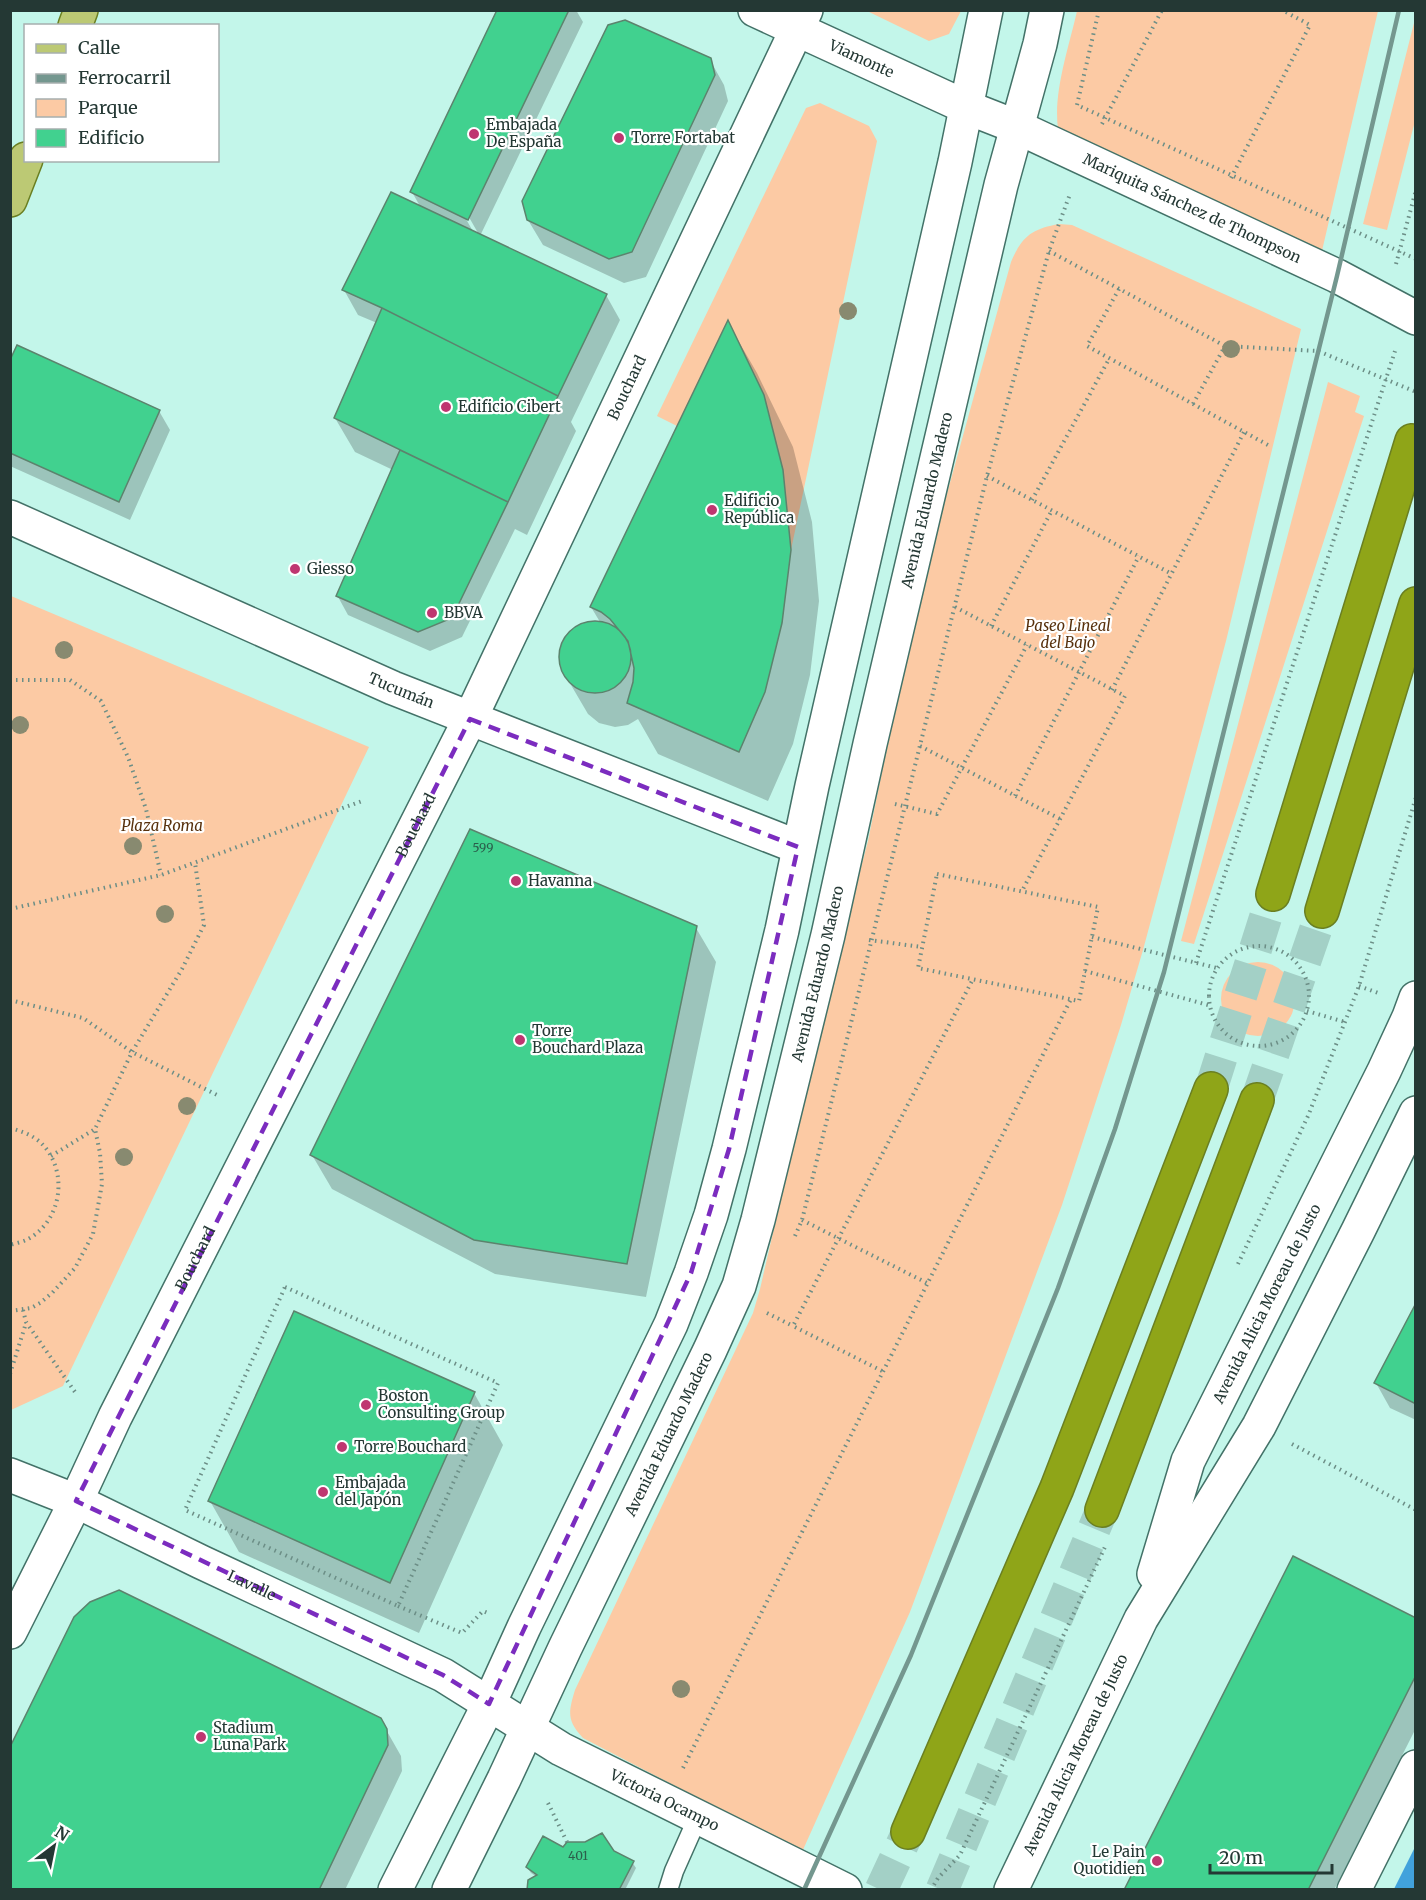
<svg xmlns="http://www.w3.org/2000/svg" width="1426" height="1900" viewBox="0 0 1426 1900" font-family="Merriweather,serif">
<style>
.green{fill:#fccaa4}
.water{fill:#41a2dc}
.shadow{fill:#0003;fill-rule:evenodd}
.building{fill:#41d18f;stroke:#5c836d;stroke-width:1.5}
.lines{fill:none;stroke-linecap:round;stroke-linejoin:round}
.highway-tunnel{stroke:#a3d0c6;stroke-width:33;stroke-dasharray:33 16;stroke-linecap:butt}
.lane-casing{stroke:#437268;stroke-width:21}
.street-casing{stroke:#437268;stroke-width:36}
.secondary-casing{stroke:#437268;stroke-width:36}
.primary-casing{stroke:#6a7f22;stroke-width:36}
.highway-casing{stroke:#6a7f22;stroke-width:36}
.path{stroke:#6c8e86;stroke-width:4;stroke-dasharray:1.5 4.5;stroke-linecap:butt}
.lane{stroke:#fff;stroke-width:18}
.street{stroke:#fff;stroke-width:33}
.secondary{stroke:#fff;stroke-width:33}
.primary{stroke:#bcc974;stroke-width:33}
.highway{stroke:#8fa518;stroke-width:33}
.rail{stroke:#74978f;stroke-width:4.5}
.tree{fill:#888a70}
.marked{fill:none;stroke:#7b2cbf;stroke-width:4.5;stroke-dasharray:12 8;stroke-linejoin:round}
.poi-dot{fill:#bf3670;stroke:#fff;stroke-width:2}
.labels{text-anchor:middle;stroke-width:4.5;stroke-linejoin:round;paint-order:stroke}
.number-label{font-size:12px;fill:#2b5e4b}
.street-label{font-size:15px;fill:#243834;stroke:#fff}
.poi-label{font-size:15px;fill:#243834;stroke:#fff;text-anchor:start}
.park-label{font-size:15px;font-style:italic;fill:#58310d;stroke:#fff}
</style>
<rect width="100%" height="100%" fill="#c3f6ea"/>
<path class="green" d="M867,11H961L949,34L929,41Z
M1077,11H1378L1321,255L1058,129C1053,92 1069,47 1077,11Z
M1415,19V121L1387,230L1363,224Z
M820,103L869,126L877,141L791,550L783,470L764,395L728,321L677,426L657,416L806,108Z
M1059,224L1072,225L1301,329L1226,641L1143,950L1121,1025L1062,1205L910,1612L802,1852L583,1738C567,1721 568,1713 575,1690L753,1313L760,1289L835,965L868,841L914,613L1011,262C1022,236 1032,229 1059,224Z
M1328,382L1360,396L1355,412L1364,416L1194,944L1181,941Z
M11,596L369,747L63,1386L11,1410Z
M1221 999a37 37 0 1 1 74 0a37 37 0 1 1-74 0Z"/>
<path class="water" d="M1415,1847V1889H1394Z"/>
<path class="shadow" d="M499,10H576L583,22L480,236L606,295L620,320L571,422L576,431L527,535L515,529L462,637L430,651L348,615L337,595L393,470L355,452L335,418L377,323L358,315L344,290L421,208L412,192ZM466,212L478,233H474L463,214Z
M710,60L724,85L728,101L646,277L624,283L543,245L528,220Z
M728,323L757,373L793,447L812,522L819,601L810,675L793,744L768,801L658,754L638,719L628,725L615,727L599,723L588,714L561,668L560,652L565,639L574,628L587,622H600L591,607Z
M10,364L159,411L170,430L130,520L10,466Z
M696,928L716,962L646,1297L495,1274L332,1189L312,1155Z
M1416,1306V1420L1390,1408L1376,1383Z
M474,1393L503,1445L419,1633L239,1552L210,1501Z
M1416,1619V1728L1334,1890H1126Z
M380,1719L401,1756L402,1771L345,1890H10Z
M563,1849L613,1852L632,1862L636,1868L625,1890H528L537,1877L531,1873L527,1867Z"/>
<path class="building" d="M497,10H569L468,220L410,192Z
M625,20L711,58L715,75L632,252L609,259L527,220L522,201L608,25Z
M391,192L607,294L558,396L382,308L342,290Z
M382,308L558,396L508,502L334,418Z
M728,320L764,395L783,470L791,550L782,623L765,692L739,752L627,703L633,682L634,668L628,641L610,619L601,612L590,607Z
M17,345L160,410L119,502L10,453V360Z
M400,450L508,502L452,618L418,632L336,596Z
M559 657a36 36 0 1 1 72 0a36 36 0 1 1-72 0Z
M470,829L697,926L627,1264L474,1240L310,1155Z
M1416,1303V1404L1374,1383Z
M294,1311L475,1392L390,1583L208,1501Z
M1293,1556L1416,1618V1675L1308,1890H1124Z
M119,1590L381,1718L387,1729L388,1745L319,1890H10V1747L74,1617L90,1602Z
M602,1833L614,1851L634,1861L619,1890H527L528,1880L537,1875L526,1867L543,1836L563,1847L567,1842H585Z"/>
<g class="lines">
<path class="highway-tunnel" d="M1211,1089L1273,894
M1257,1100L1322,911
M881,1890L908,1832
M942,1890L1102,1510"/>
<g class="lane-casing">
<path id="lane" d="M668,1890L674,1871L698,1817"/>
</g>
<g class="street-casing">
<g id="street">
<path id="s1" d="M755,10L966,107L1017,127L1337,276L1416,318"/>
<path id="s2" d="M10,517L393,688L798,847"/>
<path id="s3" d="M10,1475L76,1501L201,1562L443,1675L561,1749L845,1890"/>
<path id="s4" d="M10,1632L76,1501L115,1417L470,719L806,10"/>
<path d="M1354,1890L1416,1767"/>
</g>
</g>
<g class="secondary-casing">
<g id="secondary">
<path id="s5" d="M1154,1574L1188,1461L1384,1071L1409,1017L1416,998"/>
<path d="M395,1890L489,1704L524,1627L671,1324L691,1273L711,1215L729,1149L782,930L812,786L955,162L986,10"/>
<path id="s6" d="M449,1890L504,1779L565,1648L710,1350L739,1286L758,1220L828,935L870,744L1001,185L1040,44L1047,10"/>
<path id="s7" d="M1011,1890L1141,1619L1259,1426L1358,1231L1416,1113"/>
</g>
</g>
<g class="primary-casing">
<path id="primary" d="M75,26L81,10
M10,200L26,159"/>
</g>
<g class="highway-casing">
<path id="highway" d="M1273,894L1412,441
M1322,911L1416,604
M1102,1510L1257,1100
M908,1832L1057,1488L1211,1089"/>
</g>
<path class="path" d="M1099,10L1077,105L1416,259
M1102,124L1162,10
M1231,178L1310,25L1282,10
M1049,251L1225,346L1318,351L1416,392
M1396,264L1416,190
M1119,289L1087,346L1268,445
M1193,404L1225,346
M987,476L1172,574
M1032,500L1109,359
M955,607L1125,696L1022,891
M991,626L1052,510
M10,680H70L101,701L128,757L146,809L161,875
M1112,690L1244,432
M920,746L1060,819
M1015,796L1139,556
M895,804L937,814L1027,645
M937,874L1098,907L1079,1001L918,968Z
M10,909L161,875L362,801
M1092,937L1217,968
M869,940L922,947
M1209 996a50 50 0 1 1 100 0a50 50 0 1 1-100 0Z
M1196,963L1396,348
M1085,971L1208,1005
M1359,986L1378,993
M10,1000L83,1018L132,1052L219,1096
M1307,1011L1345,1022
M10,1128C21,1131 32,1135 40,1142C69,1169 63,1220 28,1239C23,1242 16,1243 10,1245
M51,1156L95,1129
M802,1220L927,1283
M795,1236L802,1220L987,476L1049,251L1070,194
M1238,1264L1308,1116L1359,986L1416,797
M285,1287L498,1383L398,1606L185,1510Z
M23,1310L26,1322L75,1392
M10,1311L31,1308L40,1303L52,1293L75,1268L93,1234L102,1184L100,1153L95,1129L132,1052L182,969L204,925L195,863
M767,1313L793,1326
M882,1371L793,1326L973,979
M10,1374L26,1323
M1292,1444L1416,1510
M398,1606L462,1633L483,1611L490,1614
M683,1768L1071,999
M548,1803L567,1842
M931,1890L938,1878L960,1855L1105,1547"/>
<use href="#lane" class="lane"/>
<use href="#street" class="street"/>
<use href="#secondary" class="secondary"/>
<use href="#primary" class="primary"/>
<use href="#highway" class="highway"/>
<path class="rail" d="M804,1890L911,1655L1058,1288L1115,1129L1164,972L1337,276L1399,10"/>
</g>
<g class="tree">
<circle cx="848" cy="311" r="9"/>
<circle cx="1231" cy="349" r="9"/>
<circle cx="64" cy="650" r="9"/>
<circle cx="20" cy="725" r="9"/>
<circle cx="133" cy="846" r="9"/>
<circle cx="165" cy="914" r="9"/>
<circle cx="187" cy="1106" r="9"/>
<circle cx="124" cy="1157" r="9"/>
<circle cx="681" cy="1689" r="9"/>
</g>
<path class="marked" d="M470,719L798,847L729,1149L691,1273L489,1704L443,1675L76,1501Z"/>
<g class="poi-dot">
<circle cx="474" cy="134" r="6"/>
<circle cx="619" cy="138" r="6"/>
<circle cx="446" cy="407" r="6"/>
<circle cx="712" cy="510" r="6"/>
<circle cx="295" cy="569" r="6"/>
<circle cx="432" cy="613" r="6"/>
<circle cx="516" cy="881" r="6"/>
<circle cx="520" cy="1040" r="6"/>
<circle cx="366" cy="1405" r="6"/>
<circle cx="342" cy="1447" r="6"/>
<circle cx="323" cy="1492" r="6"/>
<circle cx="201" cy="1737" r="6"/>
<circle cx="1157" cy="1861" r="6"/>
</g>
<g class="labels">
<g class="number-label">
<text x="483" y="852">599</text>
<text x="578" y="1860">401</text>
</g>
<g class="street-label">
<text dy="5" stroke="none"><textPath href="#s1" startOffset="117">Viamonte</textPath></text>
<text dy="5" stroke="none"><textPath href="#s1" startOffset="480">Mariquita Sánchez de Thompson</textPath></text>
<text dy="5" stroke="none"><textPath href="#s4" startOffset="1389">Bouchard</textPath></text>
<text dy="5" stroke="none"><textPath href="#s6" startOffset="1478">Avenida Eduardo Madero</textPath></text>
<text dy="5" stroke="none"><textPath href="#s2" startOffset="428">Tucumán</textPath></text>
<text dy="5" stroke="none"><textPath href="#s4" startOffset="903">Bouchard</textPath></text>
<text dy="5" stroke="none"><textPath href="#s6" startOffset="992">Avenida Eduardo Madero</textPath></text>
<text dy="5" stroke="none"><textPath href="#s4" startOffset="417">Bouchard</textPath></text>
<text dy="5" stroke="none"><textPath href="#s5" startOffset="294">Avenida Alicia Moreau de Justo</textPath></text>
<text dy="5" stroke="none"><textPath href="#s6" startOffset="506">Avenida Eduardo Madero</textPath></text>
<text dy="5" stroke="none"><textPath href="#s3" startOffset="266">Lavalle</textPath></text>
<text dy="5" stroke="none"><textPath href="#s7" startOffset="150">Avenida Alicia Moreau de Justo</textPath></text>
<text dy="5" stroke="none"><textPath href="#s3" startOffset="732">Victoria Ocampo</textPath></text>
</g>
<g class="poi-label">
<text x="486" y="130">Embajada<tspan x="486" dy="17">De España</tspan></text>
<text x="631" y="143">Torre Fortabat</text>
<text x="458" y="412">Edificio Cibert</text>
<text x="724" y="506">Edificio<tspan x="724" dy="17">República</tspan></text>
<text x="307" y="574">Giesso</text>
<text x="444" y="618">BBVA</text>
<text x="528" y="886">Havanna</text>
<text x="532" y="1036">Torre<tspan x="532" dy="17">Bouchard Plaza</tspan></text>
<text x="378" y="1401">Boston<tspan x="378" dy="17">Consulting Group</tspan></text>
<text x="354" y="1452">Torre Bouchard</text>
<text x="335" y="1488">Embajada<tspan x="335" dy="17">del Japón</tspan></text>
<text x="213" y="1733">Stadium<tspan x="213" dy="17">Luna Park</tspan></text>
<text x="1145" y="1857" text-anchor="end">Le Pain<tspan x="1145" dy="17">Quotidien</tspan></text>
</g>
<g class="park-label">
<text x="1068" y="631">Paseo Lineal<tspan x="1068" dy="17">del Bajo</tspan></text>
<text x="162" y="831">Plaza Roma</text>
</g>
</g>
<rect width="1426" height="1900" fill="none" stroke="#243834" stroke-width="24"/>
<rect x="24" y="24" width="195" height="138" fill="#ffffff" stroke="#a7afae" stroke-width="1.5"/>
<rect x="36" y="44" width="30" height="9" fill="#bcc974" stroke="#a7afae" stroke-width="1.5"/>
<text x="78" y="54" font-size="18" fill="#243834">Calle</text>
<rect x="36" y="74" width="30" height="9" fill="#74978f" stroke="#a7afae" stroke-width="1.5"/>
<text x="78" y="84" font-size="18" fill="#243834">Ferrocarril</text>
<rect x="36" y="99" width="30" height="18" fill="#fccaa4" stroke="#a7afae" stroke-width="1.5"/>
<text x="78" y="114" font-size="18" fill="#243834">Parque</text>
<rect x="36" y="129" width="30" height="18" fill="#41d18f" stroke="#a7afae" stroke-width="1.5"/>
<text x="78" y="144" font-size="18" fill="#243834">Edificio</text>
<g transform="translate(54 1846) rotate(32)" stroke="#ffffff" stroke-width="4.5" paint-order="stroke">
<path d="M0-4.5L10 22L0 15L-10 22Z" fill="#243834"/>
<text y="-9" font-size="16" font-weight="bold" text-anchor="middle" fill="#243834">N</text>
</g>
<path d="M1210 1864v9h122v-9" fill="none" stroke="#243834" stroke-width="3"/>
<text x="1219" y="1864" font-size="18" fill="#243834" stroke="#ffffff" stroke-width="4.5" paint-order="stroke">20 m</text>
</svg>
